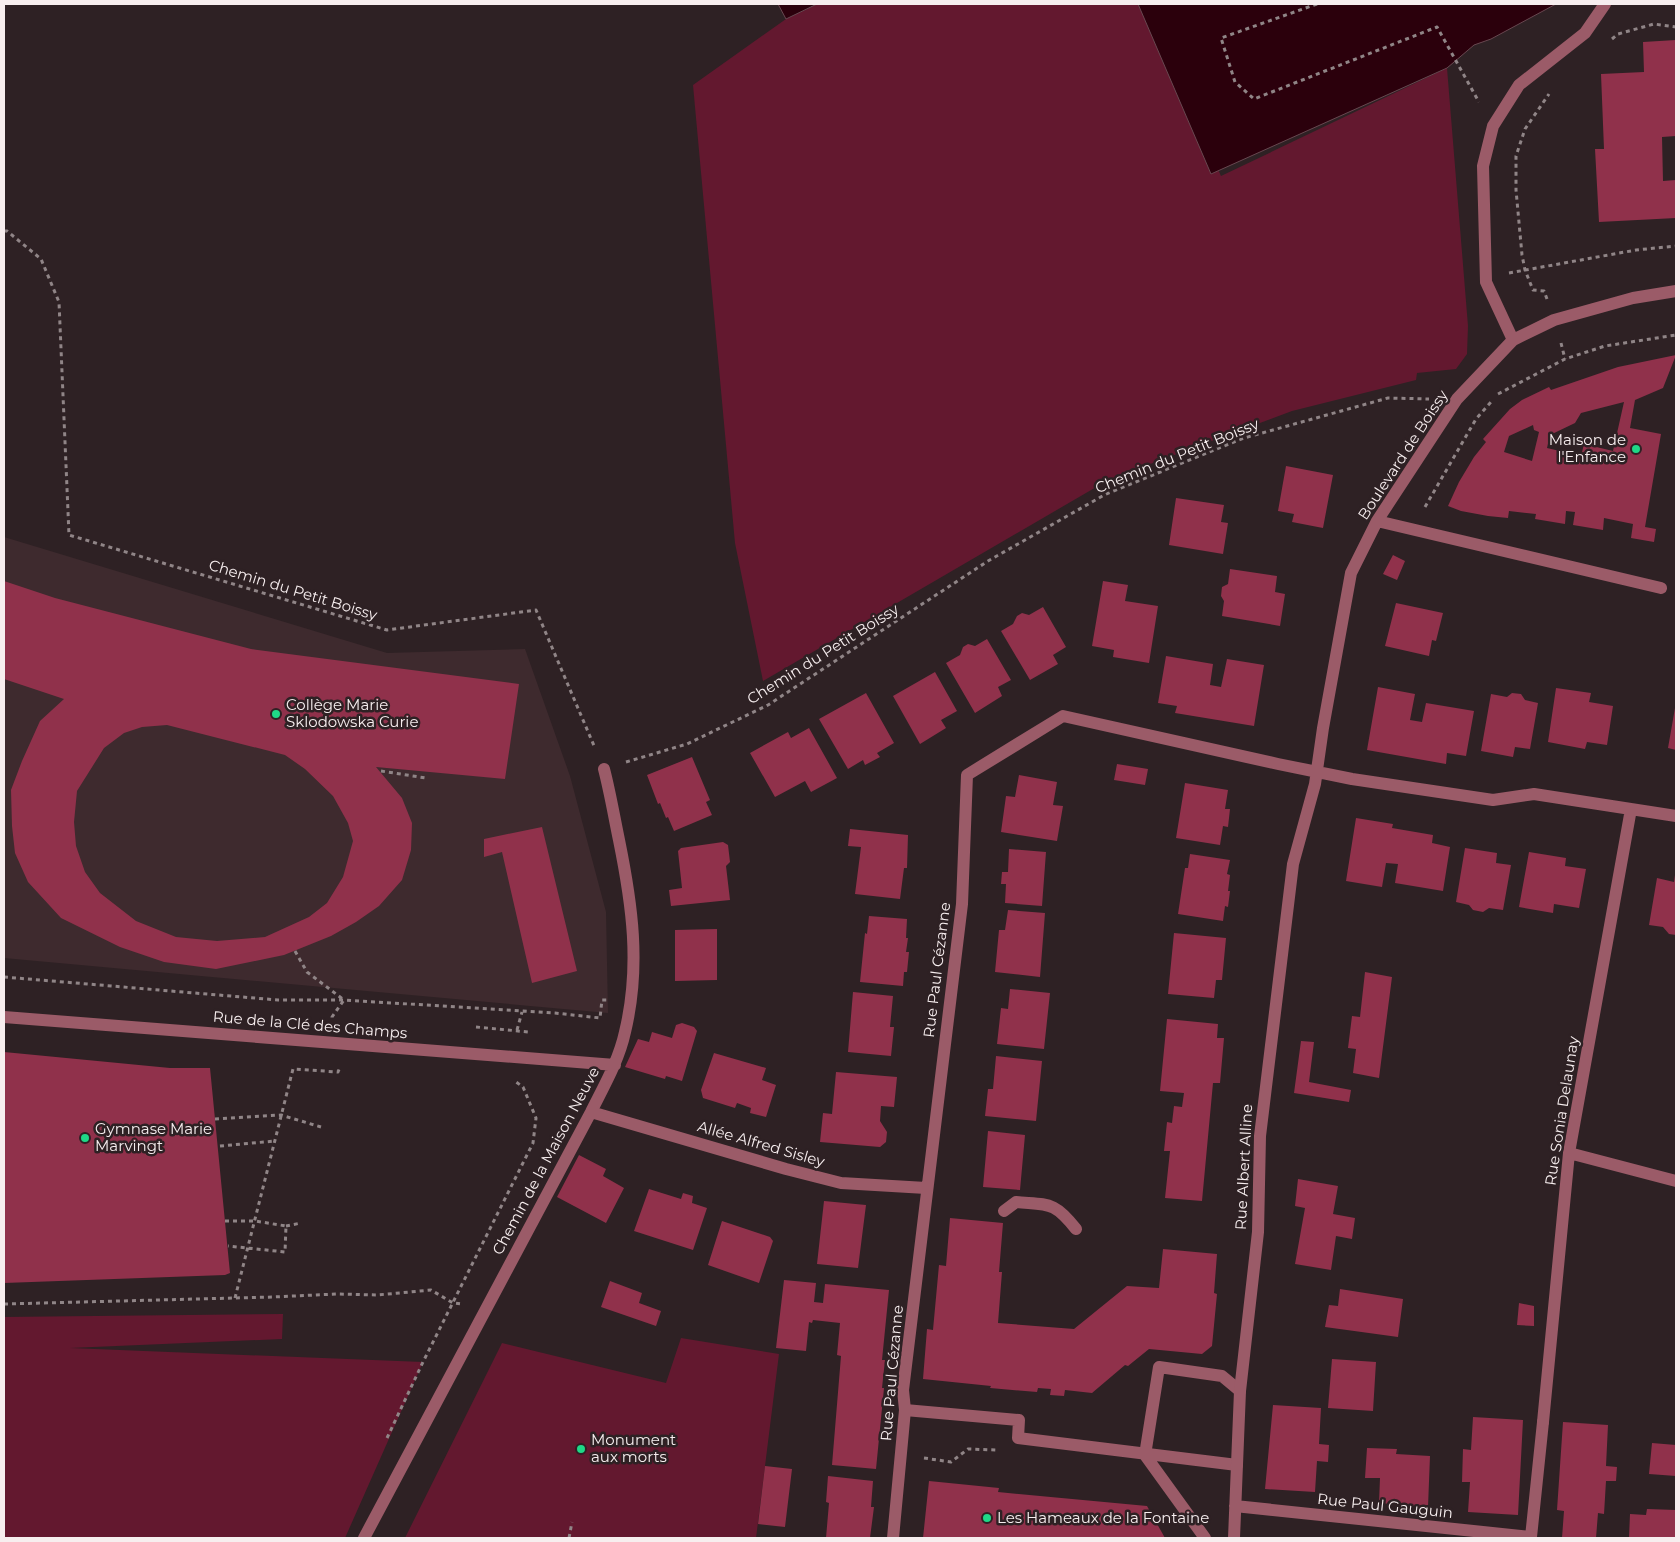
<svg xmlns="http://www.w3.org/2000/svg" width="1680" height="1542" viewBox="0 0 1680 1542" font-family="Montserrat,sans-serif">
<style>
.built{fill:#3e2a2e}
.green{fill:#63182f}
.water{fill:#2b000c;stroke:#684750}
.building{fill:#90314b;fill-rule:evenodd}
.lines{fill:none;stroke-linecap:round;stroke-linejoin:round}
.path{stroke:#908587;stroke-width:3;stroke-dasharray:4 4;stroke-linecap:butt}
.service{stroke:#9b5b68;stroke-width:12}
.pedestrian{stroke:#9b5b68;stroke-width:12}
.minor{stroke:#9b5b68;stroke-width:12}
.poi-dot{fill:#1fd887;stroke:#2e2124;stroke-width:2}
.labels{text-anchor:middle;stroke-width:5;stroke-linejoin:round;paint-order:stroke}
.poi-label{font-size:15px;fill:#f7eeef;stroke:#2e2124;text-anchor:start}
.street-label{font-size:15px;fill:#f7eeef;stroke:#2e2124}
</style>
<rect width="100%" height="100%" fill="#2e2124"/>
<path class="built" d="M4,537L387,653L525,649L570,776L606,912L608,1013L4,958Z"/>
<path class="green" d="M817,4H1142L1221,176L1447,68L1468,326L1467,354L1456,369L1417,373L1416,380L1292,411L1110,479L763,681L735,543L693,85L786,19Z
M283,1314L282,1339L70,1348L423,1362L345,1538H4V1317Z
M681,1338L779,1354L756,1538H405L502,1343L666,1383Z"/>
<path class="water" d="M778,4H817L786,19Z
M1138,4H1556L1491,39L1474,45L1447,68L1211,174Z"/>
<path class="building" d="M1676,40V65L1675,66L1676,136L1662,137L1663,181L1676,180V218L1599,222L1595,149H1604L1601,74L1644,72L1643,42Z
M1676,355L1663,388L1635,400L1630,428L1661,434L1645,527L1656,529L1654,542L1631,538L1633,524L1604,518L1603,530L1573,525L1575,512L1566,511L1565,524L1535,519L1536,514L1509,511L1508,518L1488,516L1461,511L1448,506L1459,482L1474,457L1486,442L1483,439L1510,409L1522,400L1549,387L1551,390L1618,367ZM1624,402L1613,451L1584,444L1581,456L1547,448L1550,435L1575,423L1581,413ZM1533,425L1534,430L1539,432L1532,461L1504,452L1509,436Z
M1286,466L1333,475L1323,528L1292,522L1294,514L1278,511Z
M1176,498L1224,505L1221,522L1228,523L1223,554L1169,545Z
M1393,555L1405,561L1397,580L1383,574Z
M1230,569L1277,576L1275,592L1285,594L1280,626L1222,616L1224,601L1221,596L1222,587L1228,584Z
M4,581L55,598L251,649L519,684L505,779L376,767L402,798L412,823L411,850L402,880L379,906L356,922L331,936L284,955L216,969L164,962L120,947L61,918L28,882L15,853L12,826L11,790L22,761L40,721L64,699L4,679ZM167,725L285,755L305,769L333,796L348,823L353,841L343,877L327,903L309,917L265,937L217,941L176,937L136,921L100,893L85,872L76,846L74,822L77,791L104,748L124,733L142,727Z
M1103,581L1128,585L1125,601L1158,606L1149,663L1113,657L1114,650L1092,646Z
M1396,603L1443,613L1436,641L1432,640L1429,656L1385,646Z
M1043,607L1066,647L1053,655L1058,664L1030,680L1001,631L1013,624L1017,616L1022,613L1029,615Z
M987,639L1011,680L998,687L1002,696L975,713L946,663L960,655L963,647L968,644L975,646Z
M1166,656L1213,664L1210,685L1221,687L1227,659L1264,665L1254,726L1175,713L1177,706L1158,703Z
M935,672L957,711L941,720L946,728L920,744L893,696Z
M1378,687L1415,694L1410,720L1422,722L1426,703L1474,711L1466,756L1447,753L1446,764L1367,750Z
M1556,688L1591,693L1589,702L1613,706L1607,745L1587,742L1585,749L1548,742Z
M866,693L894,743L877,753L880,757L865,765L863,760L848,769L819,719Z
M1512,693L1521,694L1525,700L1538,703L1530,749L1515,747L1513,757L1481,751L1491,694L1507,697Z
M1675,708H1676V750L1668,748Z
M809,728L837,778L811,792L805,781L775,797L750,753L788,732L791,738Z
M692,757L710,800L706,802L712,815L674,831L668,817L666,818L660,803L658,804L647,775Z
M1117,764L1148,769L1145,785L1114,780Z
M1019,775L1057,782L1053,805L1063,806L1057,841L1001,832L1006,796L1015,797Z
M1185,783L1228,790L1225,809H1230L1228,827L1223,826L1220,845L1176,838Z
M1356,818L1393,824L1392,828L1433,835L1432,843L1450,847L1443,891L1395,883L1398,864L1386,863L1382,887L1346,881Z
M542,827L577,971L532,983L502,852L484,857V839Z
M850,829L908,835L907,868H904L900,899L855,894L861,847L848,846Z
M723,842L728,845L730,862L726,866L730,900L671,906L669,890L682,888L678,851L681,848Z
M1465,848L1497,853L1496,863L1511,865L1503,910L1489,908L1483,912L1473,910L1469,905L1456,902Z
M1009,849L1046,852L1042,906L1005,903L1006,884H1001L1002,872H1008Z
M1529,852L1566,858L1565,866L1586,869L1579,908L1554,904L1553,913L1519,907Z
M1190,854L1230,860L1227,874L1230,875L1228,891H1230L1228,907L1225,906L1223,921L1178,914L1185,868H1188Z
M1675,875H1676V935L1669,934L1663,927L1649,925L1657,878L1674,882Z
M1008,910L1045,913L1040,977L995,972L999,930H1005Z
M869,916L907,919L906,938H908L906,952H909L907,972H904L903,986L860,982L865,933L867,934Z
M717,929V980L675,981V930Z
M1174,933L1226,938L1222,980H1216L1214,998L1168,994Z
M1365,972L1392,977L1379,1078L1353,1073L1356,1049L1348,1048L1352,1016L1360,1017Z
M1010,989L1050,993L1044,1049L997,1044L1001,1008L1008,1009Z
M853,992L893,996L890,1027H894L891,1056L848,1052Z
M1167,1019L1218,1024L1217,1038H1224L1220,1083H1213L1202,1201L1165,1198L1170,1151H1164L1167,1122L1172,1123L1174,1106L1182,1107L1184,1093L1160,1091Z
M682,1023L694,1027L697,1031L682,1081L666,1076L665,1079L625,1067L638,1039L649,1042L652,1032L672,1038L676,1025Z
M1301,1041L1314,1042L1309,1082L1351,1090L1349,1102L1294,1093Z
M4,1052L170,1068H210L230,1273L225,1275L4,1283Z
M714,1053L766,1068L762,1080L776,1085L766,1117L750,1113L751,1108L737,1103L735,1108L703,1098L701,1090Z
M996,1056L1042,1061L1036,1121L985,1116L988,1089H993Z
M836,1072L897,1077L894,1107L881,1106L880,1121L887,1132L886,1142L880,1147L820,1142L823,1113L832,1114Z
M988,1131L1025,1135L1020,1190L983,1187Z
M579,1155L606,1169L603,1176L624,1188L606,1223L557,1197Z
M1298,1179L1338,1186L1333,1214L1355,1218L1352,1239L1336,1236L1331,1270L1295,1264L1305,1208L1295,1206Z
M649,1189L681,1199L683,1193L693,1196L692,1203L707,1208L693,1250L634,1231Z
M824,1201L866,1205L858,1268L817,1264Z
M950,1218L1003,1223L999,1272H1002L998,1323L1074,1329L1127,1286L1159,1288L1163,1249L1217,1254L1214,1293L1217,1294L1212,1346L1202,1354L1149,1349L1128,1366L1125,1365L1092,1393L1065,1390L1064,1396L1050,1395L1051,1389L1038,1388L1037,1392L990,1388L991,1386L923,1379L927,1329L933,1330L939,1265L946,1266Z
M722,1221L770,1237L773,1241L759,1283L708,1265Z
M784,1280L816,1283L814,1302L823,1303L825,1284L889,1290L882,1360H885L882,1388H884L876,1469L832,1465L841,1356L837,1355L840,1323L813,1320L812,1323L809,1322L806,1351L776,1348Z
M610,1281L642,1293L639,1303L661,1311L656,1326L601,1307Z
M1340,1289L1403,1299L1398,1337L1325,1327L1329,1305L1338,1306Z
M1519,1303L1534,1306V1326L1517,1325Z
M1332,1359L1376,1362L1373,1411L1328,1408Z
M1273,1405L1321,1408L1319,1444L1329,1445L1328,1462L1317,1461L1315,1492L1265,1489Z
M1473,1417L1523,1420L1518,1515L1468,1512L1470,1482H1462L1463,1449L1471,1450Z
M1563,1422L1608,1425L1606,1466L1617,1467L1616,1481H1606L1604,1514L1598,1513L1596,1538H1562L1564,1511L1557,1510Z
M1652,1443L1676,1445V1476L1649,1474Z
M1367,1448L1397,1449L1396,1454L1430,1456L1428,1507L1379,1503L1380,1478H1365Z
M765,1466L792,1469L785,1527L758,1524Z
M828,1476L873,1481L871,1507H874L870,1538H826L829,1503L826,1502Z
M929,1481L999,1488L998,1492L1147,1506L1165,1538H923Z
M1647,1509L1676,1510V1538H1629L1630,1514L1646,1515Z"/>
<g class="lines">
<path class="path" d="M1317,4L1221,38L1235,82L1254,99L1437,27L1479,102
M1612,39L1618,34L1654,24L1676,27
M4,231H7L41,259L59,302L69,535L387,630L536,610L595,748
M1509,273L1636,250L1676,246
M1547,299L1544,291L1533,290L1525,270L1522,255L1516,190V156L1525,129L1549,94
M1561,343L1565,359
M1498,394L1565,359L1605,346L1676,335
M1425,507L1476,419L1491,402
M626,762L687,744L768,705L988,561L1106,494L1244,438L1388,398L1429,399
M381,771L426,778
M295,951L307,972L344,1000L332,1017V1019
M4,977L278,1000H344L555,1013L600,1018L602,1000H607
M476,1027L529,1032
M517,1030L522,1012
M215,1119L281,1115L321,1127
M220,1146L275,1141
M225,1221H255L286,1226L285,1252L228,1246
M286,1226L301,1223
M235,1298L293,1069L338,1072L340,1067
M4,1304L273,1297L337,1294L377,1295L431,1290L453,1303L462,1304
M387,1438L423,1362L533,1143L536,1118L523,1087L516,1082
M924,1458L951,1462L968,1449L998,1450
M569,1538L572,1522"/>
<path class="service" d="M1004,1211L1016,1202C1049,1205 1054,1201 1076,1229
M1531,1537L1543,1422"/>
<path class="pedestrian" d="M905,1410L1019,1420L1018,1438L1237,1465
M1205,1538L1145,1455L1159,1367L1222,1376L1240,1391"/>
<path class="minor" d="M1513,340L1486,282L1483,166L1493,126L1519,85L1585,33L1605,4
M1377,521L1661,588
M4,1017L615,1065
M591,1112L786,1169L841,1183L926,1188
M1569,1153L1676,1181
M1543,1422L1569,1153L1631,809
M1235,1506L1531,1537V1538
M364,1538L591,1112C604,1086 619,1060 625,1032C641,966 632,904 619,840C614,816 610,792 604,769
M893,1538L905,1410L903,1390L962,904L967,775L1063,716L1278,764L1352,779L1493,800L1534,794L1676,816
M1234,1538L1240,1391L1258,1232L1260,1136L1293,864L1315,784L1323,728L1351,573L1377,521L1457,399L1513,340L1554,320L1633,298L1676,291"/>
</g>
<g class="poi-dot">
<circle cx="1636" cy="449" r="5"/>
<circle cx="276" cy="714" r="5"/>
<circle cx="85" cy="1138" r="5"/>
<circle cx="581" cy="1449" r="5"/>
<circle cx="987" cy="1518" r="5"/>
</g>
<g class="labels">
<g class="poi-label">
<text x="1626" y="445" text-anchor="end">Maison de<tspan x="1626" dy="17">l'Enfance</tspan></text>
<text x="286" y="710">Collège Marie<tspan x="286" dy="17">Sklodowska Curie</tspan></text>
<text x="95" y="1134">Gymnase Marie<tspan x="95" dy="17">Marvingt</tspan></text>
<text x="591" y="1445">Monument<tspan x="591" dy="17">aux morts</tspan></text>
<text x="997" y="1523">Les Hameaux de la Fontaine</text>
</g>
<g class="street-label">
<text transform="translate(1403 455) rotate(-57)" y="5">Boulevard de Boissy</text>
<text transform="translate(1177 456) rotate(-22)" y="5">Chemin du Petit Boissy</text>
<text transform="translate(293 590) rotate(17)" y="5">Chemin du Petit Boissy</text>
<text transform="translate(823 654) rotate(-32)" y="5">Chemin du Petit Boissy</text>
<text transform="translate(937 970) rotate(-83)" y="5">Rue Paul Cézanne</text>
<text transform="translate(310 1025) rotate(5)" y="5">Rue de la Clé des Champs</text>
<text transform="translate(1562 1111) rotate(-81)" y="5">Rue Sonia Delaunay</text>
<text transform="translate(761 1144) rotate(16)" y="5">Allée Alfred Sisley</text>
<text transform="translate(546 1161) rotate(-62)" y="5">Chemin de la Maison Neuve</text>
<text transform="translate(1244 1167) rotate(-87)" y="5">Rue Albert Alline</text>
<text transform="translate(892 1373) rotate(-85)" y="5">Rue Paul Cézanne</text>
<text transform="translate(1385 1506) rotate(6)" y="5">Rue Paul Gauguin</text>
</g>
</g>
<rect width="1680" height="1542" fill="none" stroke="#f7eeef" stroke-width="10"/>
</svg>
